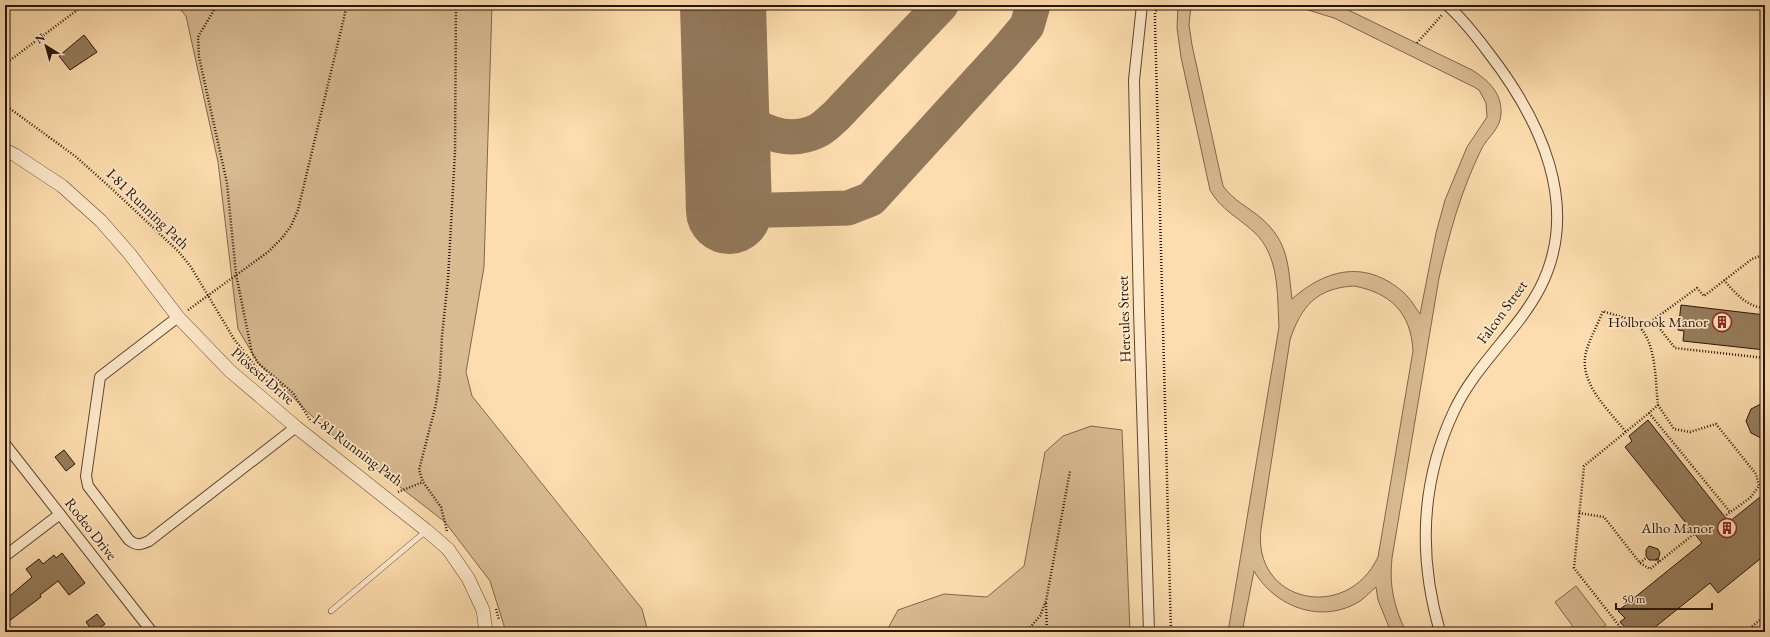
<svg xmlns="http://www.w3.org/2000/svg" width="1770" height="637" viewBox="0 0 1770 637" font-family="'EB Garamond',serif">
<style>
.green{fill:#d9bb92;stroke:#80684c;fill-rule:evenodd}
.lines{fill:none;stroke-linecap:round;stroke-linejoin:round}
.taxiway{stroke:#92785a;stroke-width:35}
.runway{stroke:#92785a;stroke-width:86}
.building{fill:#967d5d;stroke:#271405}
.service-casing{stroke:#5c4630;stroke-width:6}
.minor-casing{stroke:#5c4630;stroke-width:12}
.tertiary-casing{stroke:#5c4630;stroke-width:14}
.path{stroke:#271405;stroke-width:2.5;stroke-dasharray:1 2;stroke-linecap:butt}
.service{stroke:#fee9cb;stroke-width:5}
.minor{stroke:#fee9cb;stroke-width:10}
.tertiary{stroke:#fee9cb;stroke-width:13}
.labels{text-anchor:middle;stroke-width:3.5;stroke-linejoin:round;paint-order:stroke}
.street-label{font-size:15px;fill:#271405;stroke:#fee9cb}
.poi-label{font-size:15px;fill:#271405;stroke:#fee9cb;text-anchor:end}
</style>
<rect width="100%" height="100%" fill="#fdddaf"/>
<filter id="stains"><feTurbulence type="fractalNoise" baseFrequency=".005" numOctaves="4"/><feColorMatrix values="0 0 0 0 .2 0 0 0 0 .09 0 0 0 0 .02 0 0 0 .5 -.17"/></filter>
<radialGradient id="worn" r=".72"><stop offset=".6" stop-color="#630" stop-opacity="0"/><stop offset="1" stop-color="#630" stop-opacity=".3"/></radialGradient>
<path class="green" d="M177,5H492L484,267L466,372L472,396L642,609L648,632H506L490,581L445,522L324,428L258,363L238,329L218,162L186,16Z
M1178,5H1191L1189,25L1192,45L1223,186C1234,201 1248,207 1261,218C1289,242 1288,266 1292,299C1327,268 1366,260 1403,292C1411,299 1415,307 1420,314L1436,233L1445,200L1467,147L1487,117L1486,103L1479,90L1474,87L1334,18L1292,5H1338L1472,70C1488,80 1502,93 1501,113C1501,129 1487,137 1481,150C1461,191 1449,234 1439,278L1392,558C1389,586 1394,607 1406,632H1391L1378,600L1376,587C1371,591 1366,597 1360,601C1322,625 1275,607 1254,571L1242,632H1228L1279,327C1277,295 1280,256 1254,232C1238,217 1221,210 1210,190L1181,57L1177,28ZM1354,286C1391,293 1411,313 1413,351L1378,557C1347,623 1252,603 1261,529L1290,340C1301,306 1317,288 1354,286Z
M1091,426L1122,430L1130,632H886L898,610L944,594L987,597L1024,566L1045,452L1063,436Z
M1576,586L1606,625L1596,632H1577L1555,602Z"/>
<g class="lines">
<path class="taxiway" d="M726,82C729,90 731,101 737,108C755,132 788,145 817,131C824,128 830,121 836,116L941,5
M729,211L848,208L871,199L1005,52L1027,26L1033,5"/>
<path class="runway" d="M723,5L729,211"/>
</g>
<path class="building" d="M84,35L97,52L70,70L59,56Z
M1681,305L1765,315V350L1683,341L1684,331L1678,330Z
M1765,402V440L1751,433L1746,421L1751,409Z
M1648,420L1729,522L1765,493V555L1718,593L1710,583L1649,632H1629L1620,622L1625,618L1618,611L1702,543L1625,447L1632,441L1629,436Z
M64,450L75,464L66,471L55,457Z
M1649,546L1658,549L1660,553L1658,560H1649L1646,556V550Z
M62,553L85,583L69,595L58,581L40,595L41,597L5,624V600L32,577L26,569L39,559L43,564L54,555L56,558Z
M97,614L105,624L93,632L86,622Z"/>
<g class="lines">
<g class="service-casing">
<path id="service" d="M331,611L426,531"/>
</g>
<g class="minor-casing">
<path id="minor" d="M1142,5L1134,80L1139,310L1149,632
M178,317L100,377L86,476L88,486L129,540C137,546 140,545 149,541L296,427
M5,444L152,632
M5,556L60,514
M1440,632C1418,556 1420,483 1454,411C1476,364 1517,332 1540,288C1582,206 1540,119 1488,52C1476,36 1463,19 1447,5"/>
</g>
<g class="tertiary-casing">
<path id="tertiary" d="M5,150L15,155L62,186L101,221L129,253L178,317L230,371L296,427L426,530L448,549L468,578L483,610L486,632"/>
</g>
<path class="path" d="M217,5L198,37L199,57L227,183L236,274L252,353L258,363L293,393L312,423
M1159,5L1155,13V22L1171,632
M1724,5L1765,10
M1417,43L1442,15
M5,64L84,5
M5,105L75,156L112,189L178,251L191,267L234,339L276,393
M1724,280C1735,293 1747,307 1765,308
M188,310L268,252L282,238L291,226L298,210L347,5
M1653,320L1697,288L1704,296L1752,259L1765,254
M1641,329L1653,320L1675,348L1765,358
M1658,405L1674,429L1690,432L1716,424L1756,474L1759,486L1750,498L1725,516
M1649,413L1730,512
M398,492L423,482
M1579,513L1604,517L1640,563L1650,569L1694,534
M447,531L441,507L423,482L419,470L436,404L440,376L442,336L448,279L455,152L456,5
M1656,559L1659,562
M1640,563L1647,557
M1046,603L1047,632
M496,609L499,620
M1026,632L1040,616L1046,601L1070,471
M1624,632L1574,568L1584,466L1649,413L1658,405C1655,380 1657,339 1635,323C1627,317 1612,315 1603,311C1598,324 1591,336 1587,349C1576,381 1608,409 1626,432
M1745,632L1765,616"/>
<use href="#service" class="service"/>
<use href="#minor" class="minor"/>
<use href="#tertiary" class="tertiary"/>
</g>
<defs>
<g id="building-ring" transform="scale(1)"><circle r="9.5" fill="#fee9cb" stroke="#8f2418" stroke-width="1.5"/><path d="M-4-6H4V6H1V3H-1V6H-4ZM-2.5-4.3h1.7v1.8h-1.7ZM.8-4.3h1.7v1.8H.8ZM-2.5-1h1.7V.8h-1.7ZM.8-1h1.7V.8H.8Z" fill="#8f2418"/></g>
</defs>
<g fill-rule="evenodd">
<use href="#building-ring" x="1722" y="322"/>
<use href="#building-ring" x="1727" y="528"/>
</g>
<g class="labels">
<g class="street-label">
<text transform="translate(148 209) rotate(44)" y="5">I-81 Running Path</text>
<text transform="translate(1502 312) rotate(-54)" y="5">Falcon Street</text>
<text transform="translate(1124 319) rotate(-92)" y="5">Hercules Street</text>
<text transform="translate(263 376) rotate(41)" y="5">Plosesti Drive</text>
<text transform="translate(358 450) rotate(37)" y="5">I-81 Running Path</text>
<text transform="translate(91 529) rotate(52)" y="5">Rodeo Drive</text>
</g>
<g class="poi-label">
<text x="1708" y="327">Holbrook Manor</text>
<text x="1713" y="533">Alho Manor</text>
</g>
</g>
<rect width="1770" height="637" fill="none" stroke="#fdddaf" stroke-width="20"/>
<rect x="6" y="6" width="1758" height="625" fill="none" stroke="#271405" stroke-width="2"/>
<rect x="10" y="10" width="1750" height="617" fill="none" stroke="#271405"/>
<g transform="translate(46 46) rotate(323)" stroke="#fee9cb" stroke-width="3" paint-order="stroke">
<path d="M0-3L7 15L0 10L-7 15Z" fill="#271405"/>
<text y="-6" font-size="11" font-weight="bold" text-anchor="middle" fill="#271405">N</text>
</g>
<path d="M1616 603v6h96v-6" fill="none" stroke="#271405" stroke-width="2"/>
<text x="1622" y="603" font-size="12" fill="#271405" stroke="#fee9cb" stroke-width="3" paint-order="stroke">50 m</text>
<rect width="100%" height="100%" filter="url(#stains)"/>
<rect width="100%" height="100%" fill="url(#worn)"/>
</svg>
